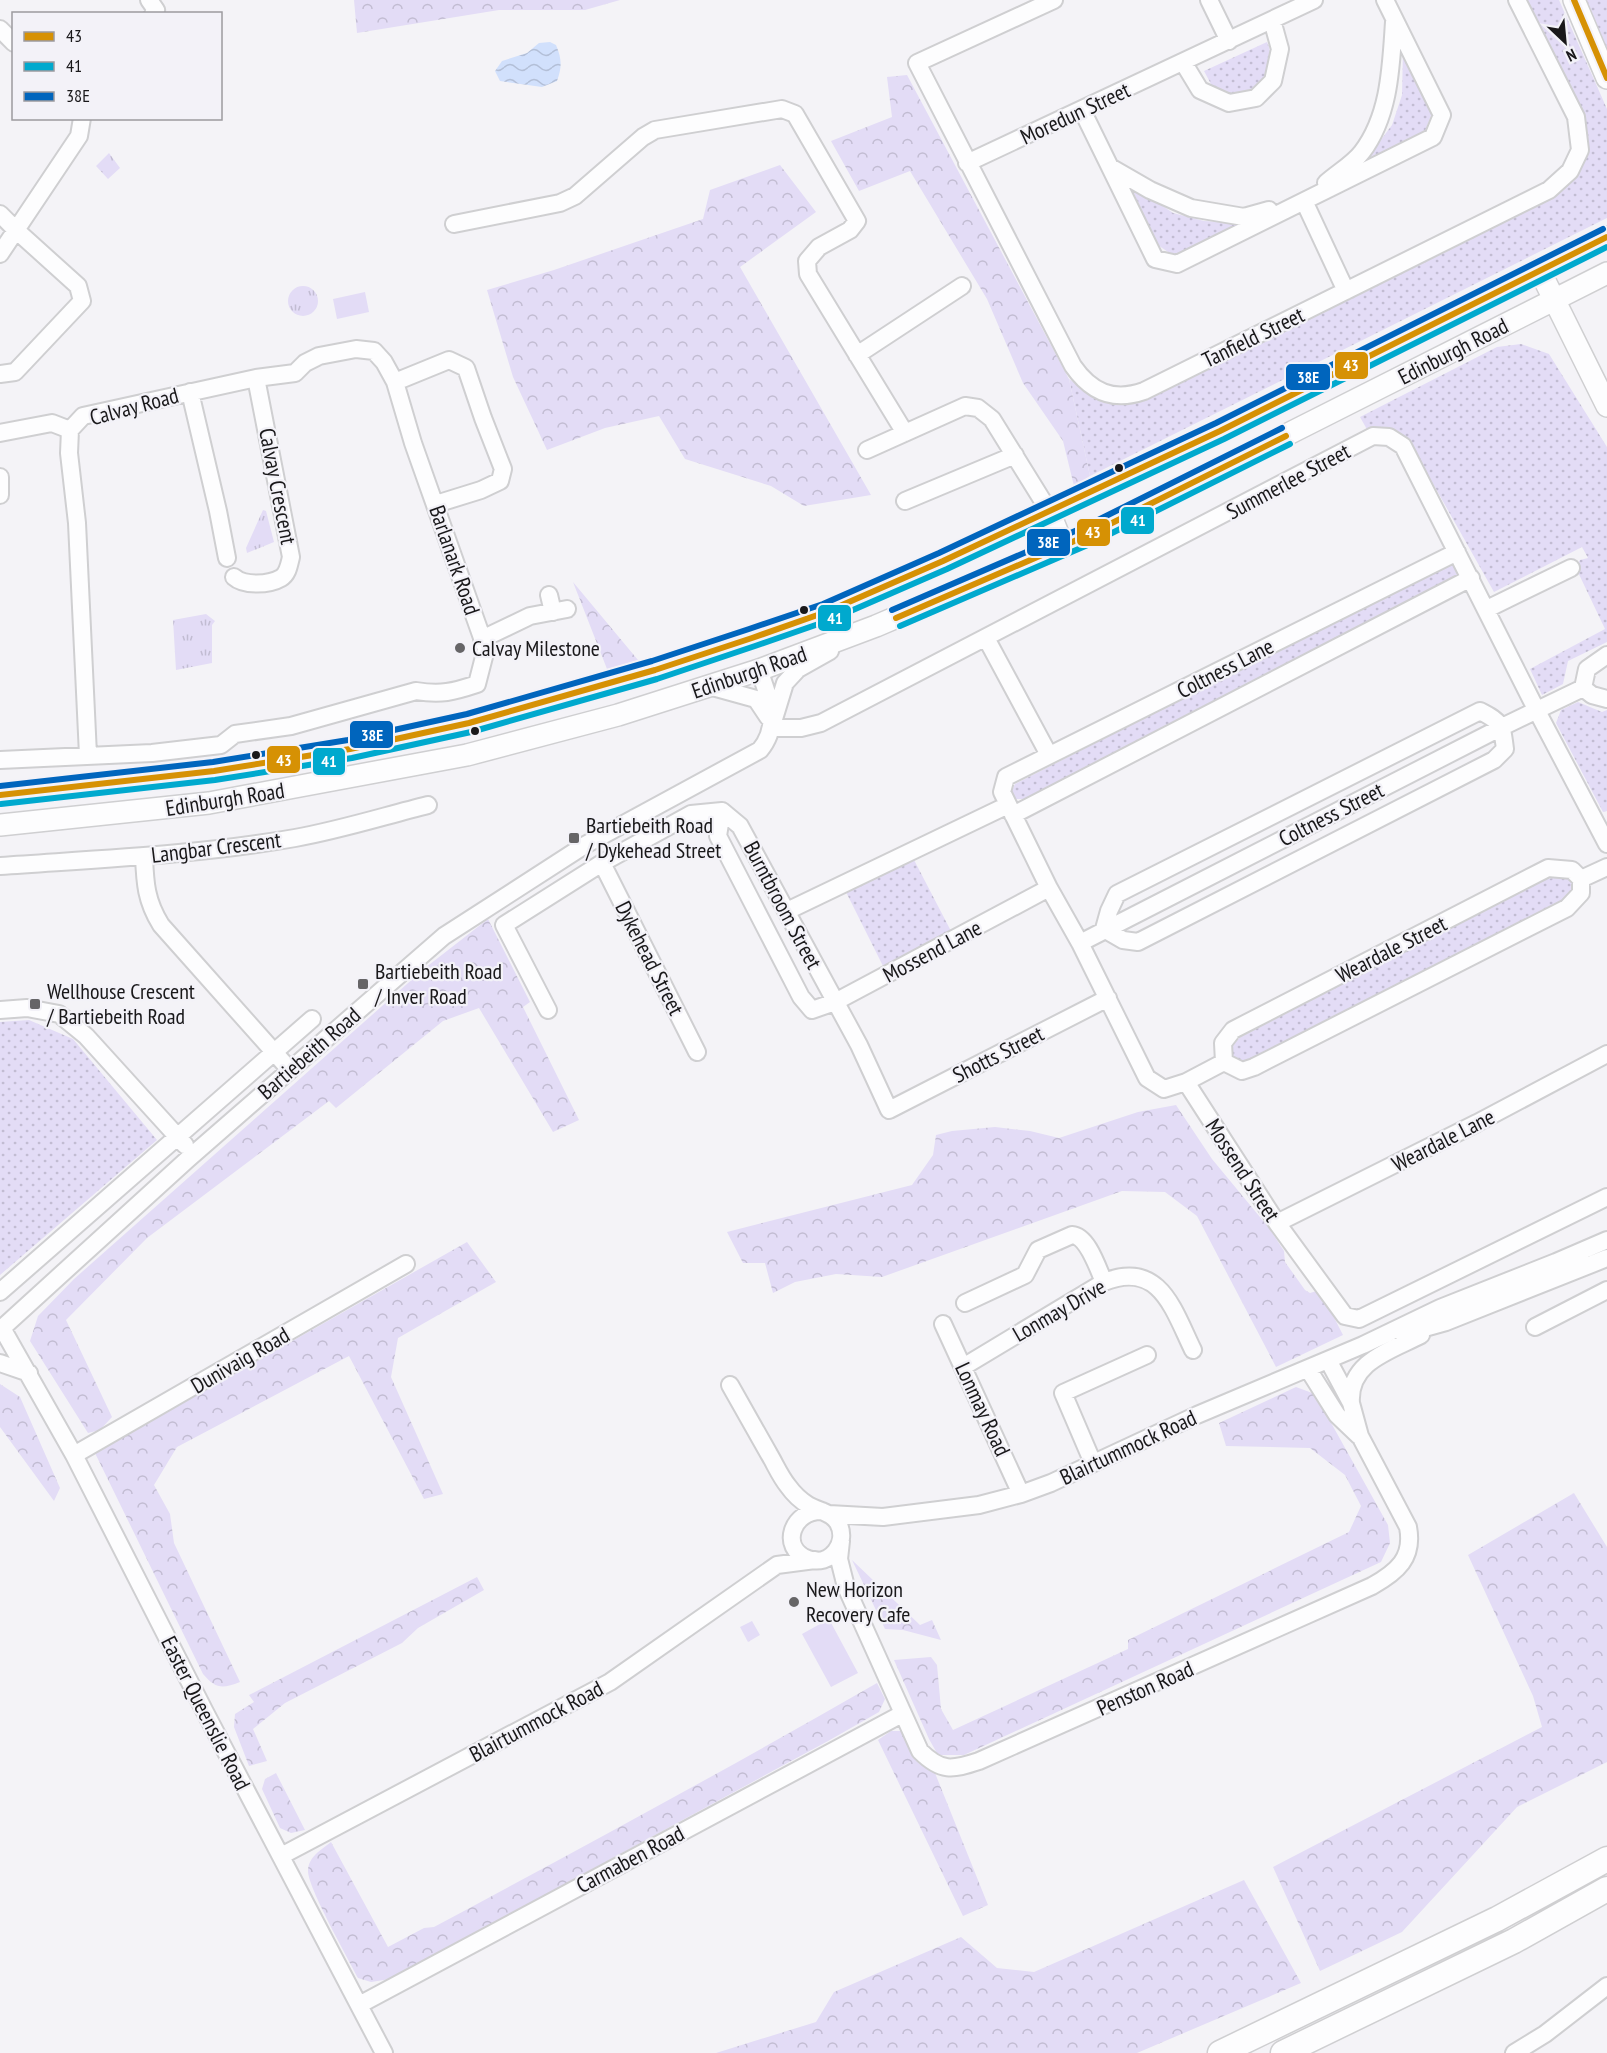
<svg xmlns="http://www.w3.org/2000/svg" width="1607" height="2053" viewBox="0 0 1607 2053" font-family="'PT Sans Narrow',sans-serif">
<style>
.grass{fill:url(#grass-dots)}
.forest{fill:url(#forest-crowns)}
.park{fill:url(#park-tufts)}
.pitch{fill:#e3dcf6}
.water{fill:url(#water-waves)}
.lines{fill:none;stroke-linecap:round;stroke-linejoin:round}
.minor-casing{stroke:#cfcfd1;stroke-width:20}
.major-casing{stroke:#cfcfd1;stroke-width:24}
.highway-casing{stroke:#cfcfd1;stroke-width:27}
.minor{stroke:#fdfdfe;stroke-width:16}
.major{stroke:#fdfdfe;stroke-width:21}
.highway{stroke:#fdfdfe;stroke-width:24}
.bus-1-casing{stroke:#f3f2f8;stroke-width:10}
.bus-2-casing{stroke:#f3f2f8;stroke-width:10}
.bus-3-casing{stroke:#f3f2f8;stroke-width:10}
.bus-1{stroke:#d69104;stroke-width:6}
.bus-2{stroke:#00a9ce;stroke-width:6}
.bus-3{stroke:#0065bd;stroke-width:6}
.bus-dot{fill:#19181a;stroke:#f3f2f8;stroke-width:2}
.poi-dot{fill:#666567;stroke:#f3f2f8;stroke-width:2}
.labels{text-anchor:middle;stroke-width:4.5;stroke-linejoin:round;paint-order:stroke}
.street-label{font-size:22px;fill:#19181a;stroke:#f3f2f8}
.poi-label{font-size:22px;fill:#19181a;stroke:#f3f2f8;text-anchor:start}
.line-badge{stroke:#f3f2f8;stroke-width:2}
.badge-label{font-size:16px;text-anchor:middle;font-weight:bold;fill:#fff}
</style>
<defs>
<pattern id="grass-dots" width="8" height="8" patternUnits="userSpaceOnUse" patternTransform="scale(1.5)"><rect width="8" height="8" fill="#e3dcf6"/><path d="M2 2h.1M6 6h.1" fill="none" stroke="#c2bcd2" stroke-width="1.8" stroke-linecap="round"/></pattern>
<pattern id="forest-crowns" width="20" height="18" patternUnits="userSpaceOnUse" patternTransform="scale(1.5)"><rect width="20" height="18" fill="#e3dcf6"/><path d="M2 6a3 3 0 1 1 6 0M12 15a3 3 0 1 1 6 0" fill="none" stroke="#c2bcd2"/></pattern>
<pattern id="park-tufts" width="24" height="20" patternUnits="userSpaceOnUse" patternTransform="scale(1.5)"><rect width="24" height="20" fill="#e3dcf6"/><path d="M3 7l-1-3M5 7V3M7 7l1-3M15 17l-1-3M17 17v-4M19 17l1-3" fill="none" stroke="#c2bcd2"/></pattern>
<pattern id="water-waves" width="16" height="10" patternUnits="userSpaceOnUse" patternTransform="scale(1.5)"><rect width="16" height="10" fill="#d1e0fc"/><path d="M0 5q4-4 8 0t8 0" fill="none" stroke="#b3bfd7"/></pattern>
</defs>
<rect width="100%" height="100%" fill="#f4f3f7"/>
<path class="grass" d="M1526,0H1559L1607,109V218L1090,476L1069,379L1100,400L1124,403L1576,174L1583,115Z
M1581,0H1607V59Z
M1267,42C1279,68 1260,98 1230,93C1224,92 1217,88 1212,86L1204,71Z
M1403,49L1432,113L1425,131L1365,161L1392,125L1402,95Z
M1129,183L1173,213L1204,221L1242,223L1185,252L1171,254L1158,245Z
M1521,344L1549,354L1607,447V642L1568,661L1563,684L1542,695L1530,669L1605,629L1576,568L1580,560L1588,558L1582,547L1494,592L1409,441L1369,433L1360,417L1497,347Z
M1446,564H1457L1461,573L1457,580L1024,799H1015L1011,793L1015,784Z
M1578,702L1602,712L1607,710V811L1603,812L1556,723L1561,710Z
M913,858L952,933L884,968L846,892Z
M1561,877L1573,879L1578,887L1563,901L1249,1063H1240L1233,1057V1046L1239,1038L1539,880Z
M29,1020L73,1039L157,1140L0,1275V1022Z"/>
<path class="forest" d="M354,0H620L585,10H499L357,33Z
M907,75L1069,379L1090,476L1074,486L1063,441L1023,383L987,299L910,171L859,191L831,141L892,117L887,77Z
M780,165L816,212L740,267L871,495L804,506L771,486L685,459L659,416L605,428L547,450L513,377L487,290L554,270L703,219L710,190Z
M573,582L638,660L607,669Z
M488,919L530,1002L523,1007L579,1120L553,1132L479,1008L443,1021L336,1108L329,1101L147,1238L66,1320L112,1417L100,1430L88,1433L30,1341L38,1316L74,1279L425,968Z
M1176,1105L1212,1159L1269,1228L1284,1251L1285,1262L1305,1290L1310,1293L1320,1290L1343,1335L1276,1367L1197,1216L1165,1192L1122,1191L882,1277L836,1274L795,1282L773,1293L765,1263H743L727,1232L912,1185L933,1155L936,1135L952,1131L995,1127L1030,1131L1059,1138L1138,1112Z
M467,1242L496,1282L398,1338L391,1377L443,1494L424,1499L349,1356L177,1447L154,1485L170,1514L174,1543L240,1682C222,1689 216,1689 203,1674L95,1453Z
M0,1384L20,1397L60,1488L54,1501L0,1427Z
M1296,1387L1315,1394L1388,1525L1390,1543L1381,1562L964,1755H938L929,1739L894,1660L931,1657L937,1665L941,1709L953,1730L1128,1649V1640L1349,1532L1361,1506L1345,1475L1310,1448L1226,1446L1219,1423Z
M1574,1493L1607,1547V1762L1517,1807L1402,1932L1320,1971L1273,1867L1542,1727L1533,1696L1468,1555Z
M852,1560L920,1625L932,1620L941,1640L903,1630L885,1629Z
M477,1577L484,1590L418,1628L402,1643L285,1703L253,1729L267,1761L249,1766L234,1727L235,1714L254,1702L249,1695Z
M877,1683L885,1699L879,1712L828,1741L390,1979L371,1982L358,1978C348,1958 308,1888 308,1871C308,1857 321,1850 331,1842L388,1947L424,1928L434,1927C582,1848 731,1767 877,1683Z
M891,1731H901L911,1751L935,1773L988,1905L963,1916L878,1740Z
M276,1773L305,1830L291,1833L280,1828L262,1789L265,1779Z
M1244,1880L1301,1983L1137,2053H716L816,2022L834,1992L961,1937L997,1968L1034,1972Z"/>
<path class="park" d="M109,153L120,168L108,179L96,166Z
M288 301a15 15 0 1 1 30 0a15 15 0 1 1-30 0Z
M263,510L266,511L274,542L247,553L246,548Z
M206,614L215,621L212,625V663L176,670L173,620Z
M752,1621L760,1635L748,1642L740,1627Z"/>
<path class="pitch" d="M365,292L369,312L337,319L333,299Z
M829,1619L858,1673L831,1687L802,1634Z"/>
<path class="water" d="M550,42L556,45C562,59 562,67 557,81L542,87L500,81L495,71L502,61L527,53L539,43Z"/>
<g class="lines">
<g class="minor-casing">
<path id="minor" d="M149,0L156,10L153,14
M1054,0L917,63L1073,366C1091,392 1113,402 1144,391L1549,190L1570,171L1580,150L1576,117L1517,0
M1209,0L1229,41
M0,29L14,43
M1183,62L1200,90L1229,103L1256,98L1273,81L1280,49L1272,20
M1082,110L1155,259L1177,264L1433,137L1442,115L1385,0
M967,163L1314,0
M1110,167L1150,190L1191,208L1244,217L1269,210
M1326,183C1337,173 1353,164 1362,152C1390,115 1391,66 1394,22
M1304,201L1346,291
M0,214L17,231L78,286L82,301L15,372L0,374
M454,224L560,203L575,196L643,137L655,130L782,109L795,114L857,221L850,230L819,247L807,261L808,274L905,433
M0,254L79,136L82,118
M857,355L962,286
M395,382L449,360L466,368L483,418L503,469L500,481L481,490L436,504
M190,392L218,511L227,558
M0,433L52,423L70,430
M867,450L965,406L978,408L992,419L1049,511
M0,477V495
M905,501L1015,455
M1457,552L1006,777L1002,792L1049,888L1080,943L1147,1078L1164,1089L1186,1082L1277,1223L1345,1316L1359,1319L1607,1197
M234,577C244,586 269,585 281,578C288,574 289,565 291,557L256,378
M549,595L553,612
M1487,609L1571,568
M986,638L1049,755
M482,639L530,616L567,609
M709,686L756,699L768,717
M1583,688L1587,669L1607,655
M1583,688L1592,695L1607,699
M1480,711C1502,722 1502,725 1505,749L1494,760L1138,942L1123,940L1104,929L1109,911L1117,894Z
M774,719L785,683L798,669L830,651
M772,728H801L821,723L1373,436L1389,437L1403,446L1537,711L1607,844
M0,760L152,753L221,745L235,734L291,726L416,691C441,695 453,692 477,684L486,649L413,443L395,382L384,362L374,351L356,349L319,356L305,363L295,373L256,378L83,416L70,430L69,453L77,523L88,755
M722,811L740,826L859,1045L889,1110L1108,998
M722,811L718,836L801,997L812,1010L835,1002L1049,888
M1013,815L1471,578
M144,856C145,883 146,901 161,925L290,1070
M602,863L697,1052
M0,866C98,859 198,855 295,838C340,830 384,816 428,805
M787,911L1008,805
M1080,943L1502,727L1583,688
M0,1010L27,1008L59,1014L86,1036L185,1145
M548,1010L504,925L602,863L691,814L722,811
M1224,1062L1223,1043L1233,1030L1548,868L1572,870L1581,879
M1186,1082L1224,1062L1242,1071L1254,1067L1567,908L1581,893V879L1607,867
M1277,1223L1477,1123L1607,1054
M0,1292L312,1019
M965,1303L1025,1275L1038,1250L1072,1235C1088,1236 1098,1269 1104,1282
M943,1324L1021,1494
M1535,1327L1607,1290
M2,1328L74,1455L205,1712L384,2053
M0,1330L188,1159L444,936L585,845L760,750C781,725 769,697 759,670
M1403,1334L1446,1322L1607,1258
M0,1363L29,1373
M963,1367L1104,1282C1160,1260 1173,1309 1193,1350
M1308,1369L1337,1415L1359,1436
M730,1385C743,1408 756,1431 769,1454C775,1464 780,1476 788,1486C793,1493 800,1500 808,1505C818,1511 832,1512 838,1523C849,1543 830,1567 808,1559C779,1548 792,1510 822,1511
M1351,1403C1348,1362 1390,1351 1421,1335
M74,1455L406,1264
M1093,1463L1063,1393L1147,1355
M829,1514L883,1517L979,1505L1021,1494L1051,1483L1197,1415L1363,1345L1440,1308L1556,1262L1607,1240
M841,1541L839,1559L846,1587L920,1751C941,1772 952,1770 979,1761L1372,1586C1397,1572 1414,1558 1408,1527L1360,1436L1351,1403L1328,1360
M281,1856L610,1682L777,1565L815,1560
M359,2005L902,1714
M1514,2053L1545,2034L1607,1986"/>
</g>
<g class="major-casing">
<path id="major" d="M1574,0L1607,78
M1539,269L1607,406
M1049,511L1063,546
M0,795L214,771L350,749L469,723L655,670L752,638L826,612L943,561L1220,431L1607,237
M0,825L209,803L467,755L618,715L759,670L876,626L1086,536L1607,273"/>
</g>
<g class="highway-casing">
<path id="highway" d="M1220,2053L1497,1919L1607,1859
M1283,2053L1514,1941L1607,1889"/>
</g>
<use href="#minor" class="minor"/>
<use href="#major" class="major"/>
<use href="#highway" class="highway"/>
<g class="bus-1-casing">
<path id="bus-1" d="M1574,0L1607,78
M896,618L1086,536L1286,436
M0,795L214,771L350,749L469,723L655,670L752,638L826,612L943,561L1220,431L1607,237"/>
</g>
<g class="bus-2-casing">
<path id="bus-2" d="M900,626L1090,544L1290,444
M1,804L215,780L352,758L471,732L657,679L755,646L830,620L947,569L1224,439L1607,247"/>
</g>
<g class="bus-3-casing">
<path id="bus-3" d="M892,610L1082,528L1282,428
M0,786L213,762L348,740L467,714L652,661L749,629L823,604L939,553L1216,423L1603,229"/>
</g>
<use href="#bus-1" class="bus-1"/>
<use href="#bus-2" class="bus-2"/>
<use href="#bus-3" class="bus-3"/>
</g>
<g class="bus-dot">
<circle cx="1119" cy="468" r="5"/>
<circle cx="804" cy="610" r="5"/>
<circle cx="475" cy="731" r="5"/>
<circle cx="256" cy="755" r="5"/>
</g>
<g class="poi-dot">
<circle cx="460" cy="648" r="6"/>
<rect x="568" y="832" width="12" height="12" rx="3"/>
<rect x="357" y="978" width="12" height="12" rx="3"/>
<rect x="29" y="998" width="12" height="12" rx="3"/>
<circle cx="794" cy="1602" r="6"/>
</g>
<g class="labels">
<g class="street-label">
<text transform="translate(1075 113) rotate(-25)" y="8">Moredun Street</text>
<text transform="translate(1253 337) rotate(-26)" y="8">Tanfield Street</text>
<text transform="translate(1453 351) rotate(-27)" y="8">Edinburgh Road</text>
<text transform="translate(134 406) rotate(-15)" y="8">Calvay Road</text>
<text transform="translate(1288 481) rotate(-28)" y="8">Summerlee Street</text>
<text transform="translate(278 486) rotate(79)" y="8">Calvay Crescent</text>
<text transform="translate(455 560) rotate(71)" y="8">Barlanark Road</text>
<text transform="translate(1225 668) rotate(-27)" y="8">Coltness Lane</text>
<text transform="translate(749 672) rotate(-19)" y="8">Edinburgh Road</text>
<text transform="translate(225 799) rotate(-9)" y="8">Edinburgh Road</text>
<text transform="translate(1331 814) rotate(-27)" y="8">Coltness Street</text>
<text transform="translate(216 847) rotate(-7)" y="8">Langbar Crescent</text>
<text transform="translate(783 905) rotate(62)" y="8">Burntbroom Street</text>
<text transform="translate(1391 949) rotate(-27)" y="8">Weardale Street</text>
<text transform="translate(932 951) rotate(-28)" y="8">Mossend Lane</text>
<text transform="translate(650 958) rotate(63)" y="8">Dykehead Street</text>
<text transform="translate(309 1053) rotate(-41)" y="8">Bartiebeith Road</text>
<text transform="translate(998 1054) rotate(-27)" y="8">Shotts Street</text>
<text transform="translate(1443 1140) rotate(-27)" y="8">Weardale Lane</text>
<text transform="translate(1243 1170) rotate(57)" y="8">Mossend Street</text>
<text transform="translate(1059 1310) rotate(-30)" y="8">Lonmay Drive</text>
<text transform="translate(240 1360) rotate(-30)" y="8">Dunivaig Road</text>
<text transform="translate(983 1409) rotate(65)" y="8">Lonmay Road</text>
<text transform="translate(1128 1447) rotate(-25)" y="8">Blairtummock Road</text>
<text transform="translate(1145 1688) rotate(-24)" y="8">Penston Road</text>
<text transform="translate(206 1713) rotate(63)" y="8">Easter Queenslie Road</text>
<text transform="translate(536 1721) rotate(-28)" y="8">Blairtummock Road</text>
<text transform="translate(630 1859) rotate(-28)" y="8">Carmaben Road</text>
</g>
<g class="poi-label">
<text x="472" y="656">Calvay Milestone</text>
<text x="586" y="833">Bartiebeith Road<tspan x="586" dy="25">/ Dykehead Street</tspan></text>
<text x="375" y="979">Bartiebeith Road<tspan x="375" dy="25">/ Inver Road</tspan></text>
<text x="47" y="999">Wellhouse Crescent<tspan x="47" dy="25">/ Bartiebeith Road</tspan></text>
<text x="806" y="1597">New Horizon<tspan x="806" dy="25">Recovery Cafe</tspan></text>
</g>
</g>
<g class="line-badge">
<rect x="1334" y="351" width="35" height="29" rx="6" fill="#d69104"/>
<rect x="1285" y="363" width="46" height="28" rx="6" fill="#0065bd"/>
<rect x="1120" y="506" width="35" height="29" rx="6" fill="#00a9ce"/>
<rect x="1076" y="518" width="35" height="29" rx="6" fill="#d69104"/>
<rect x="1026" y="528" width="45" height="29" rx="6" fill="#0065bd"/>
<rect x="817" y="604" width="35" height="28" rx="6" fill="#00a9ce"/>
<rect x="349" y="720" width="45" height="29" rx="6" fill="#0065bd"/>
<rect x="266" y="745" width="35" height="29" rx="6" fill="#d69104"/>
<rect x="312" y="747" width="34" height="29" rx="6" fill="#00a9ce"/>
</g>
<g class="badge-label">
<text x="1351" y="371">43</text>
<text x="1308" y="383">38E</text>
<text x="1138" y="526">41</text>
<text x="1093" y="538">43</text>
<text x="1048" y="548">38E</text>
<text x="835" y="624">41</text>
<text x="372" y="741">38E</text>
<text x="284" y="766">43</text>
<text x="329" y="767">41</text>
</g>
<rect x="12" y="12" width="210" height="108" fill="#f3f2f8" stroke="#9c9b9f" stroke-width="1.5"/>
<rect x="24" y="32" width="30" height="9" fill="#d69104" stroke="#9c9b9f" stroke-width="1.5"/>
<text x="66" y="42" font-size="18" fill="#19181a">43</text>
<rect x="24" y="62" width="30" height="9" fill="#00a9ce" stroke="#9c9b9f" stroke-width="1.5"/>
<text x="66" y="72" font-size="18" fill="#19181a">41</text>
<rect x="24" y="92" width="30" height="9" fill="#0065bd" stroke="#9c9b9f" stroke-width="1.5"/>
<text x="66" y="102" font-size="18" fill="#19181a">38E</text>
<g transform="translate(1565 42) rotate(154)" stroke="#f3f2f8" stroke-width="4.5" paint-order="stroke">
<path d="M0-4.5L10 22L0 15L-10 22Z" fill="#19181a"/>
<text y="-9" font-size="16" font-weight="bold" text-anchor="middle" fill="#19181a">N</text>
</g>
</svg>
